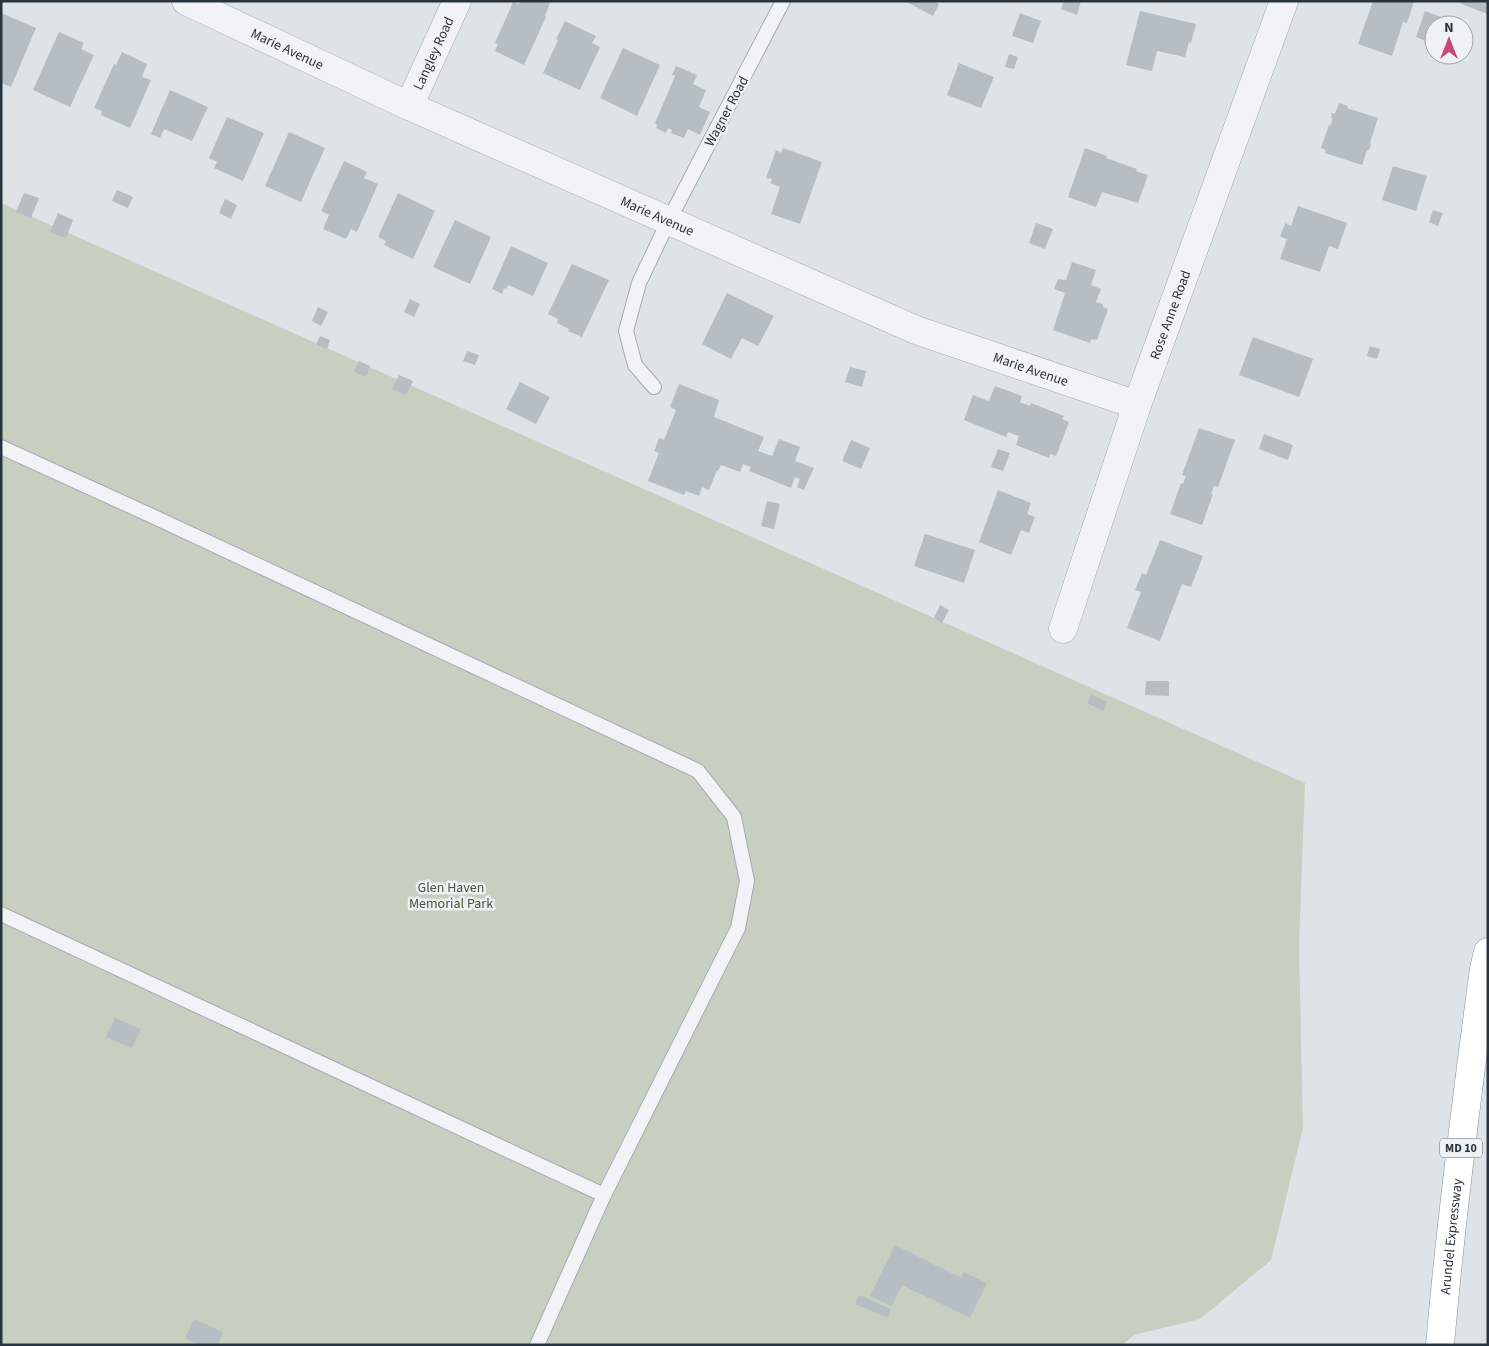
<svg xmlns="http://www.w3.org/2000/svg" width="1489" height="1346" viewBox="0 0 1489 1346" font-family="'Source Sans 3',sans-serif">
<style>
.green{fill:#c7d0c0}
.building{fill:#b6bec3}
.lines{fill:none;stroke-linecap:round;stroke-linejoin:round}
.lane-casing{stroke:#a4abb1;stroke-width:16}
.street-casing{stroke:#a4abb1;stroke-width:29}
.highway-casing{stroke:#86949d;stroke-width:29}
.lane{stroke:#f1f3f6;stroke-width:14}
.street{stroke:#f1f3f6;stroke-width:28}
.highway{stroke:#fff;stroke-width:28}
.labels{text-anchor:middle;stroke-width:5;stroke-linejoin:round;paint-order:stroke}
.shield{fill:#eef2f5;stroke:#636d74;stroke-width:1}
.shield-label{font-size:12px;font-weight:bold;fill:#28343d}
.street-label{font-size:14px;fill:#28343d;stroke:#eef2f5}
.park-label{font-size:14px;fill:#435836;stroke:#eef2f5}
</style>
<rect width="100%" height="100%" fill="#dee3e7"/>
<path class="green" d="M1,203L1305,783L1299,946L1303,1128L1271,1260L1200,1319L1134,1335L1122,1345H1Z"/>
<path class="building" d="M520,1H545L550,3L545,16L546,17L524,65L495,51L498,44L495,43L513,2L519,4Z
M905,1H934L939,4L933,16Z
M1064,1H1081L1077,15L1061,9Z
M1373,1H1414L1407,23L1403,22L1392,56L1358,44Z
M1462,1H1488V14L1461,4Z
M1140,11L1196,24L1191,43L1189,42L1185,57L1157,51L1152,71L1126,65Z
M1425,11L1452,21L1451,25H1434V44L1416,37Z
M1,13L36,28L11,87L1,83Z
M1020,13L1041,21L1033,43L1012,36Z
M565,21L596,36L592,43L600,47L580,90L543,73L558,40L556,39Z
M59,32L84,43L81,49L94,55L70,107L33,90Z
M623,48L660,65L637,116L600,98Z
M122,52L147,64L142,77L151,80L130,128L101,115L102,111L94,108L114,64L116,65Z
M1009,54L1018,57L1014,69L1005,67Z
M959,63L994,77L981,108L947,95Z
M676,66L697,75L693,84L706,90L699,107L710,112L700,135L688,129L684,138L671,133L672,130L668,128L666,133L656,128L657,125L655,123L675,76L672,75Z
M170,90L208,107L192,141L164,129L160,138L151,134Z
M1339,103L1348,106L1347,108L1378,118L1370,143L1371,144L1369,150H1367L1362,165L1325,153L1326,150L1321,148L1329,125L1330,126L1333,118H1331L1332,113L1335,114Z
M227,117L264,133L243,181L214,168L217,162L209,158Z
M289,132L325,148L301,202L265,186Z
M783,148L822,162L800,224L771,214L780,187L770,183L772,179L766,178L776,150L781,153Z
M1085,148L1107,156L1106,158L1137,169L1136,171L1148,175L1138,203L1102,192L1096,207L1068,197Z
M344,161L367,172L364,178L378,184L357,232L351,229L346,239L323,229L329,215L321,211Z
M1393,166L1427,176L1416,211L1382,200Z
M117,190L133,197L128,208L112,201Z
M24,193L39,198L31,218L16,212Z
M398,193L435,211L413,259L384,245L386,241L378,237Z
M225,199L237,205L231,219L219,213Z
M1298,206L1347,223L1338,249L1329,246L1320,272L1280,259L1287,239L1280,237L1284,226L1285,223L1291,226Z
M1433,210L1443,213L1438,226L1429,222Z
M58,213L73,220L66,238L50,232Z
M455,220L491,237L470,284L433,267Z
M1036,223L1053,229L1045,249L1029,243Z
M511,246L548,263L533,296L508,285L506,289L504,288L502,294L492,289Z
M1072,262L1096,270L1091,285L1101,289L1096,302L1103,304V307L1108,309L1097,340L1091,339L1090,343L1053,330L1065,293L1054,289L1058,279L1066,280Z
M572,264L609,280L582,337L568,331L569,329L557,323L558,319L548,314Z
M727,293L774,316L758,346L742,338L731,359L702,344Z
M410,299L420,304L414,317L404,312Z
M318,307L328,312L321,326L312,321Z
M320,336L330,340L327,349L316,344Z
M1253,337L1313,359L1299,397L1239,375Z
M1370,346L1380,349L1377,359L1367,356Z
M467,351L479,355L475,365L463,361Z
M359,361L370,366L366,377L354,372Z
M850,367L866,371L862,387L845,382Z
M399,375L413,381L406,395L392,389Z
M520,382L550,397L536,424L506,409Z
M679,384L719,400L714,417L764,437L758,451L772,456L779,439L800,447L795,461L814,468L804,490L797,487L800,479L795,477L791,488L749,471L751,467L743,464L740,472L721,465L718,471L717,470L709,490L702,487L699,496L686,491L684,495L648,481L659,453L654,451L655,449L659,438L664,440L676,410L670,407Z
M995,386L1022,396L1020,402L1030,406L1031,403L1064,416L1062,419L1069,422L1056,456L1050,454L1049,458L1016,445L1019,436L1008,432L1006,437L964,420L973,395L989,401Z
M1199,428L1235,440L1218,487L1214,486L1211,494H1213L1202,525L1170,514L1181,483L1183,484L1186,476L1182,475Z
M1264,434L1293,445L1288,460L1259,449Z
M851,440L870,448L861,469L842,461Z
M998,449L1010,453L1003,471L991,467Z
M998,490L1031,503L1027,514L1035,517L1029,533L1021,530L1011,555L979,542Z
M767,501L780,504L774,529L761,526Z
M925,534L975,550L964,583L914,566Z
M1160,540L1203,556L1191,587L1182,584L1160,641L1127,628L1141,592L1135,590L1142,573L1146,575Z
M940,605L949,610L942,623L934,618Z
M1146,681H1169V696L1145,695Z
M1091,694L1107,702L1103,711L1087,703Z
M115,1018L141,1029L132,1048L106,1037Z
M895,1245L961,1278L964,1272L987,1283L970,1318L902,1285L892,1306L870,1296Z
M859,1295L891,1309L888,1318L855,1304Z
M194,1319L223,1332L218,1345H200L185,1338Z"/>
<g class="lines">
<g class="lane-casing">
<path id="lane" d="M654,387L635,365L626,331L639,283L669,220L783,1
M1,447L150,515L698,771L734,817L747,881L738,928L604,1195L1,914
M537,1345L604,1195"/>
</g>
<g class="street-casing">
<g id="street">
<path id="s1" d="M186,1L409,106L916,330L1137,405"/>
<path id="s2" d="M409,106L457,1"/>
<path id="s3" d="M1063,629L1137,405L1284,1"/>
</g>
</g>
<g class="highway-casing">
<g id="highway">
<path id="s4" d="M1440,1345C1451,1219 1467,1094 1484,969L1488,952"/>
</g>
</g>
<use href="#lane" class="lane"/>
<use href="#street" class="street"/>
<use href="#highway" class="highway"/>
</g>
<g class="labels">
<rect class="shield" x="1440" y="1138.5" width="42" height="19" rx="4"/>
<g class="shield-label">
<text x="1461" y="1152">MD 10</text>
</g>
<g class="street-label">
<text dy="5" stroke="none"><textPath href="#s1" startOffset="112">Marie Avenue</textPath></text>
<text dy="5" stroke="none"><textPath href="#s2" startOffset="58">Langley Road</textPath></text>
<text transform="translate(726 111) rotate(-62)" y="5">Wagner Road</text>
<text dy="5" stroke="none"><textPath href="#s1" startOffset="518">Marie Avenue</textPath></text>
<text dy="5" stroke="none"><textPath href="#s3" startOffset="332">Rose Anne Road</textPath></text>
<text dy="5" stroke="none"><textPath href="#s1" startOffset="922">Marie Avenue</textPath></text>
<text dy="5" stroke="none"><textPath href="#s4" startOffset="109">Arundel Expressway</textPath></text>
</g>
<g class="park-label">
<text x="451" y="892">Glen Haven<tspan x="451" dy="16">Memorial Park</tspan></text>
</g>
</g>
<rect width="1489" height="1346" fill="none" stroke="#28343d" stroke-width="5"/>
<g transform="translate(1449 40)"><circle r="24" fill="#eef2f5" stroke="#9fa6ab"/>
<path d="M0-4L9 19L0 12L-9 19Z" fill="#c64975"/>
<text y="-8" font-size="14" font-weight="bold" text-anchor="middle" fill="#28343d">N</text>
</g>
</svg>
